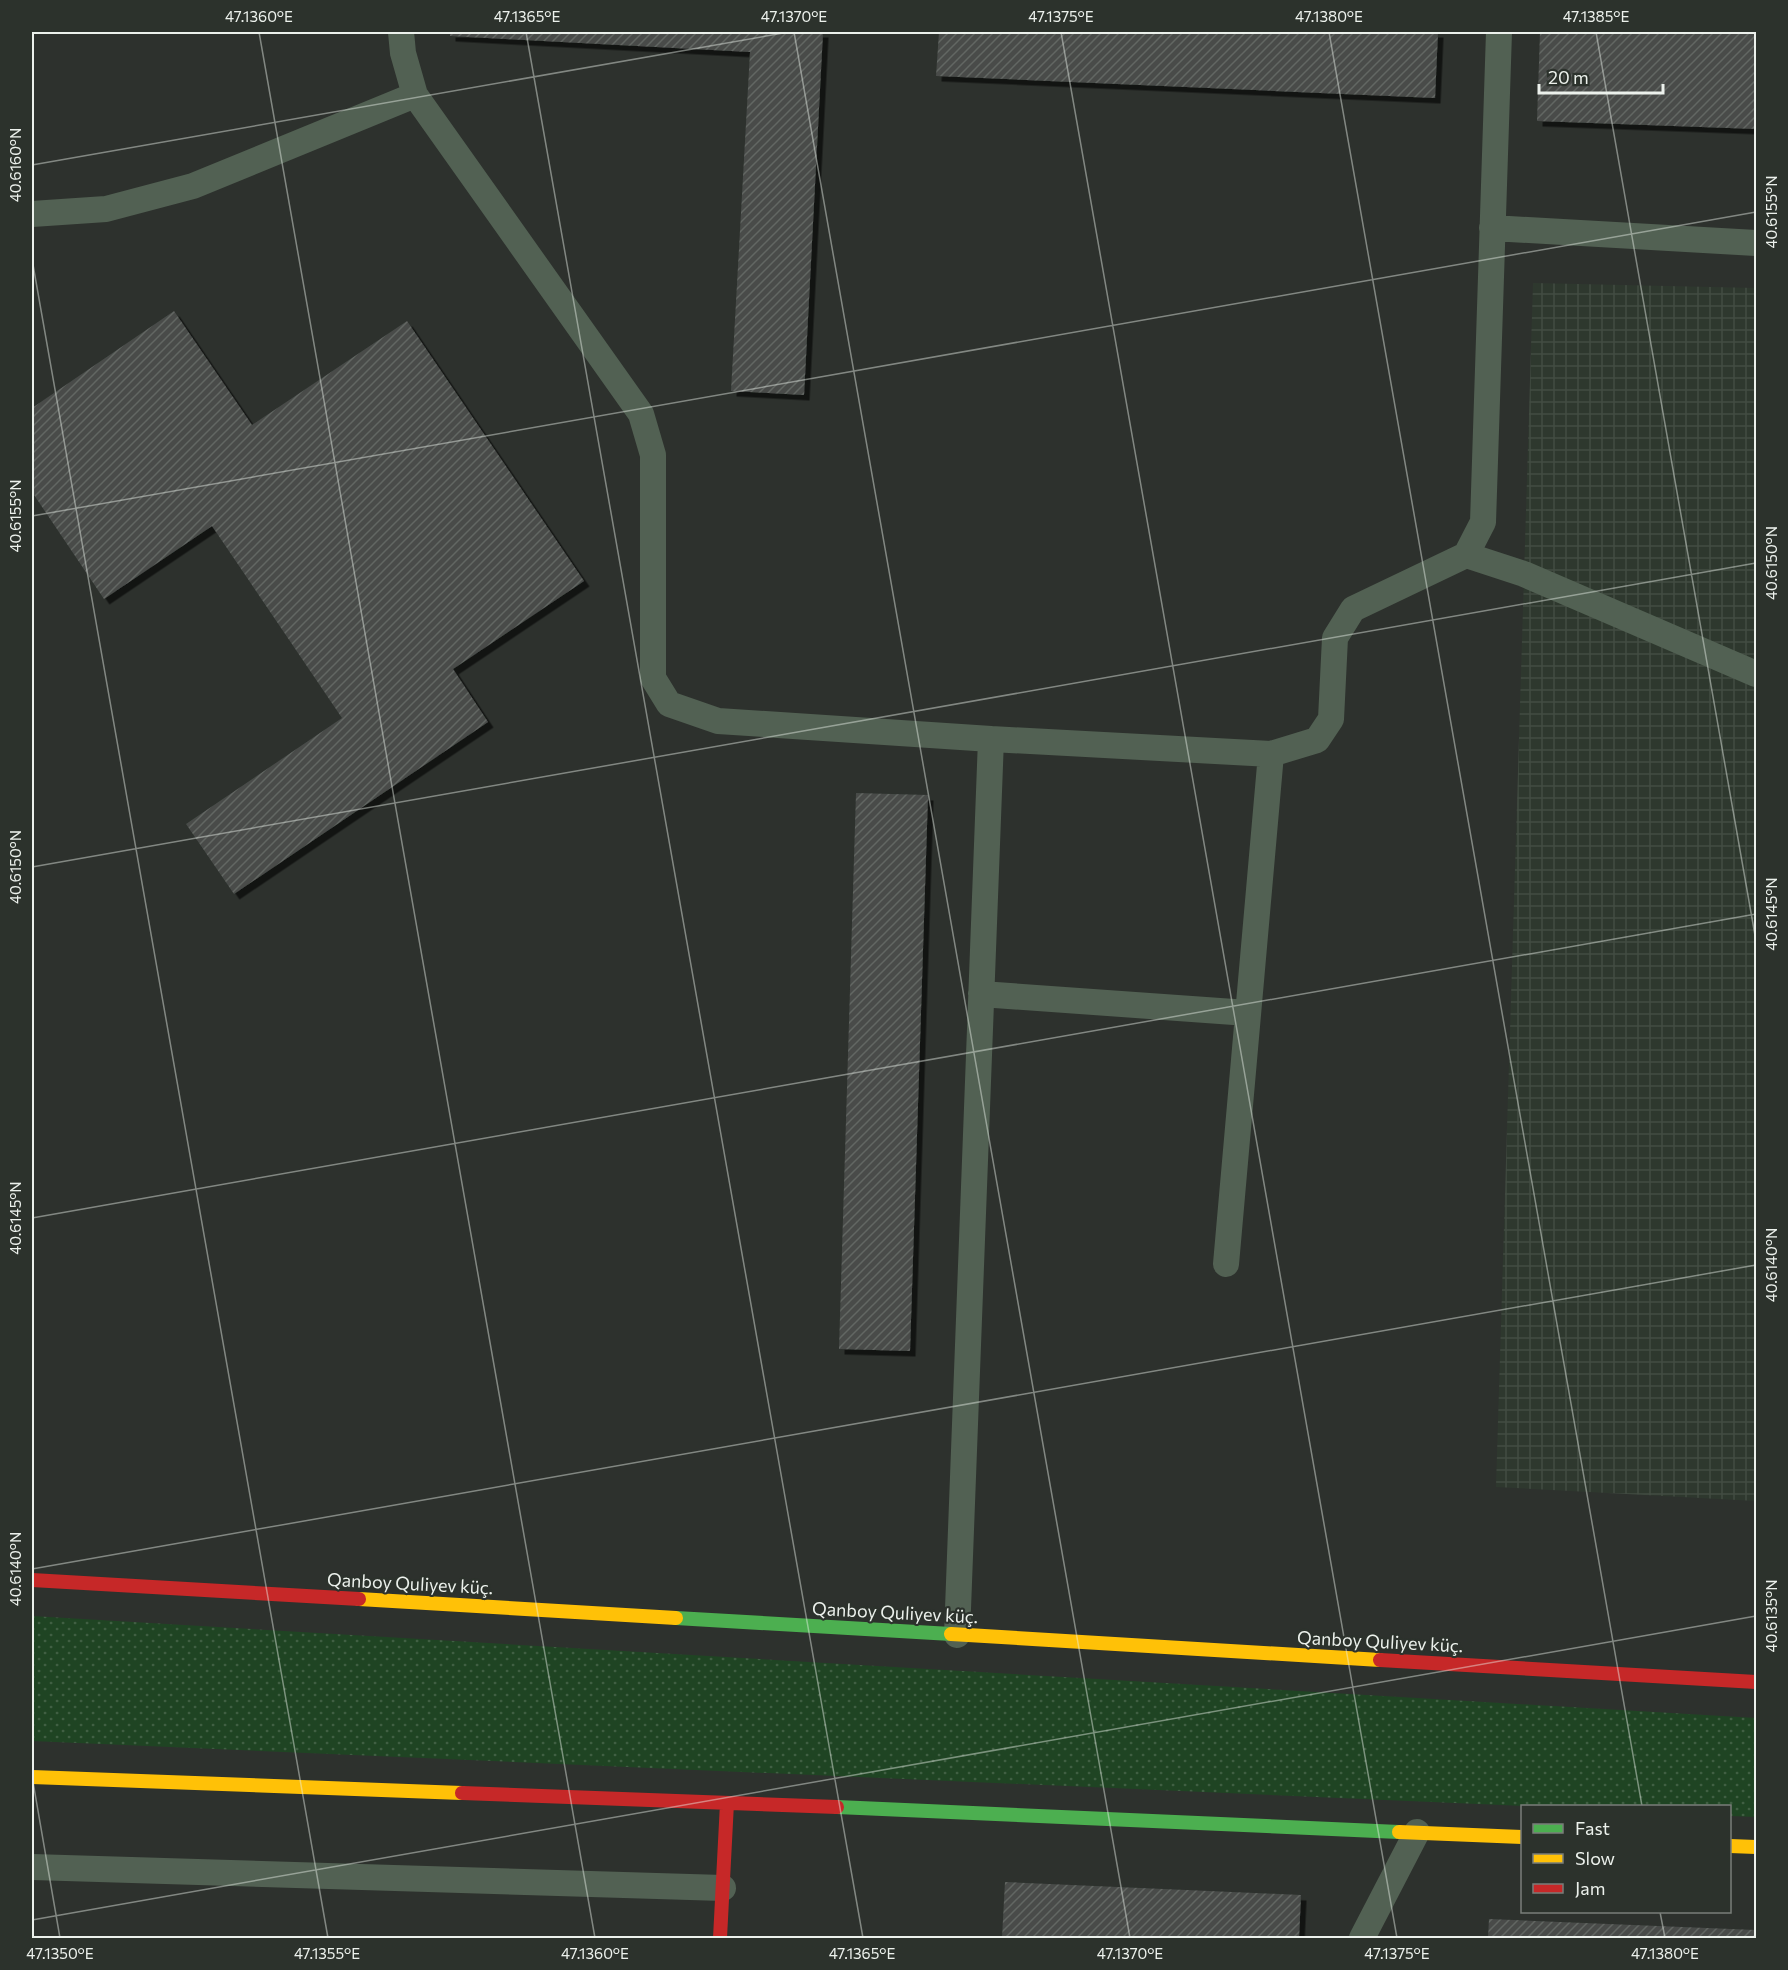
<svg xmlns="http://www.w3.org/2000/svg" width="1788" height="1970" viewBox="0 0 1788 1970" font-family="Commissioner,sans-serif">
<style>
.industrial{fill:url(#industrial-grid)}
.park{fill:url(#park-dots)}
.building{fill:url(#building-hatch);filter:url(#shadow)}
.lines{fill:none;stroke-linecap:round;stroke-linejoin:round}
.lane{stroke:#526153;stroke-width:26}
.fast{stroke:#4caf50;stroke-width:14}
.slow{stroke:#ffc107;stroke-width:14}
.jam{stroke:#c62828;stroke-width:14}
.ticks{fill:none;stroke:#ecf1ec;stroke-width:1.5;stroke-opacity:0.45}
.labels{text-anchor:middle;stroke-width:4.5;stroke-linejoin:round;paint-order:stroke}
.street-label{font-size:18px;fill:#ecf1ec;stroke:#2c322c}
.neatline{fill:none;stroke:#ecf1ec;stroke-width:2}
.ticks-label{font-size:15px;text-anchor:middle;fill:#ecf1ec}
</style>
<defs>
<pattern id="industrial-grid" width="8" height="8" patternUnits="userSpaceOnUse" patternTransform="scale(1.5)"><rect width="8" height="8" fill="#2e382e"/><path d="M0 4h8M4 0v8" fill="none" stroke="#424c42"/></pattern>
<pattern id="park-dots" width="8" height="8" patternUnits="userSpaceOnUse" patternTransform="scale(1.5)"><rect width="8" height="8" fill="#1f4423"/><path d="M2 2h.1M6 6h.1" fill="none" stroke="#405f43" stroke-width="1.8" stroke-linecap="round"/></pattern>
<pattern id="building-hatch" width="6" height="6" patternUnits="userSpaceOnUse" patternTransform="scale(1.5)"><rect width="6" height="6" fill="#484c49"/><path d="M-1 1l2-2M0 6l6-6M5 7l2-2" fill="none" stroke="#636663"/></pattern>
<filter id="shadow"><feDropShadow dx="5.5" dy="5.5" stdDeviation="0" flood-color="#0009"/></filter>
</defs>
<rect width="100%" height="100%" fill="#2d312d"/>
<path class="industrial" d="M1533,283L1756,288V1501L1496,1487Z"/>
<path class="park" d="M32,1616L1756,1718V1817L1730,1816V1806H1524L32,1741Z"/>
<path class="building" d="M450,32H823L804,395L731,391L750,52L450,36Z
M939,32H1438L1435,98L936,76Z
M1540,32H1756V129L1537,121Z
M174,311L252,425L407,321L584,581L453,669L488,722L234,894L186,824L342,718L212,526L104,599L32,492V408Z
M856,793L928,795L910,1351L839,1349Z
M1005,1882L1301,1895L1299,1938H1002Z
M1489,1919L1756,1930V1938H1488Z"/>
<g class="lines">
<path class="lane" d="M401,32L403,53L415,95L641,414L653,455V678L669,704L718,721L991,739L957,1635
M32,214L106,209L193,186L415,95
M1492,228L1756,243
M1466,555L1524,574L1756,674
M991,739L1271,754L1317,740L1331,719L1335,638L1353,609L1466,555L1483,522L1499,32
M981,994L1248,1013
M1226,1264L1271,754
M32,1867L723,1888
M1362,1938L1417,1832"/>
<path class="fast" d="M676,1618L951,1634
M837,1807L1399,1832"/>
<path class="slow" d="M359,1599L676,1618
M951,1634L1380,1660
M32,1777L462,1793
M1399,1832L1522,1837
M1730,1846L1756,1847"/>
<path class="jam" d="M32,1580L359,1599
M1380,1660L1756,1682
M462,1793L837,1807
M720,1938L727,1803"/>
</g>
<path class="ticks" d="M259,32L595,1938M526,32L863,1938M794,32L1130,1938M1061,32L1397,1938M1329,32L1642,1806M1596,32L1756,941M32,165L789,32M32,259L328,1938M32,516L1756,212M32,867L1756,563M32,1218L1756,914M32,1569L1756,1265M32,1776L60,1938M1660,1912L1665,1938M32,1920L1756,1616"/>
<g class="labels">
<g class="street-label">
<text transform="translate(410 1584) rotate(3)" y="6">Qanboy Quliyev küç.</text>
<text transform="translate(895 1613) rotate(3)" y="6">Qanboy Quliyev küç.</text>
<text transform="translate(1380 1642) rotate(3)" y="6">Qanboy Quliyev küç.</text>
</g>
</g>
<rect width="1788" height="1970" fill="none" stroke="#2c322c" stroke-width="66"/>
<rect x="1521" y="1805" width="210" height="108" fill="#2c322c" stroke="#797e79" stroke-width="1.5"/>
<rect x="1533" y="1824" width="30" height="9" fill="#4caf50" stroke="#797e79" stroke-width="1.5"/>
<text x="1575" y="1835" font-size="18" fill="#ecf1ec">Fast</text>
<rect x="1533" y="1854" width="30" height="9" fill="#ffc107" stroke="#797e79" stroke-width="1.5"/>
<text x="1575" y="1865" font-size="18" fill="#ecf1ec">Slow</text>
<rect x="1533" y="1884" width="30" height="9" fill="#c62828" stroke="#797e79" stroke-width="1.5"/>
<text x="1575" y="1895" font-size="18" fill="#ecf1ec">Jam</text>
<path d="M1539 84v9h124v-9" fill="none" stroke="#ecf1ec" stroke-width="3"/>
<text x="1548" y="84" font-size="18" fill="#ecf1ec" stroke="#2c322c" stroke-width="4.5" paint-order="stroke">20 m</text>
<rect x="33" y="33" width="1722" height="1904" class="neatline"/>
<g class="ticks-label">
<text x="259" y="22">47.1360°E</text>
<text x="527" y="22">47.1365°E</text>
<text x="794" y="22">47.1370°E</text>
<text x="1061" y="22">47.1375°E</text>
<text x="1329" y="22">47.1380°E</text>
<text x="1596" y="22">47.1385°E</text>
<text transform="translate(16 165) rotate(-90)" y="5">40.6160°N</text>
<text transform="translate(1772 212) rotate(-90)" y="5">40.6155°N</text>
<text transform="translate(16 516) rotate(-90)" y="5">40.6155°N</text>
<text transform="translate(1772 563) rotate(-90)" y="5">40.6150°N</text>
<text transform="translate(16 867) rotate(-90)" y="5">40.6150°N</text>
<text transform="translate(1772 914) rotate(-90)" y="5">40.6145°N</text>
<text transform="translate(16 1218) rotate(-90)" y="5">40.6145°N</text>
<text transform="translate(1772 1265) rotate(-90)" y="5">40.6140°N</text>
<text transform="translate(16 1569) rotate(-90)" y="5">40.6140°N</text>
<text transform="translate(1772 1616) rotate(-90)" y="5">40.6135°N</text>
<text x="60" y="1959">47.1350°E</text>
<text x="327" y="1959">47.1355°E</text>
<text x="595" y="1959">47.1360°E</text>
<text x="862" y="1959">47.1365°E</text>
<text x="1130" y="1959">47.1370°E</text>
<text x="1397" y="1959">47.1375°E</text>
<text x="1665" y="1959">47.1380°E</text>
</g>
</svg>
